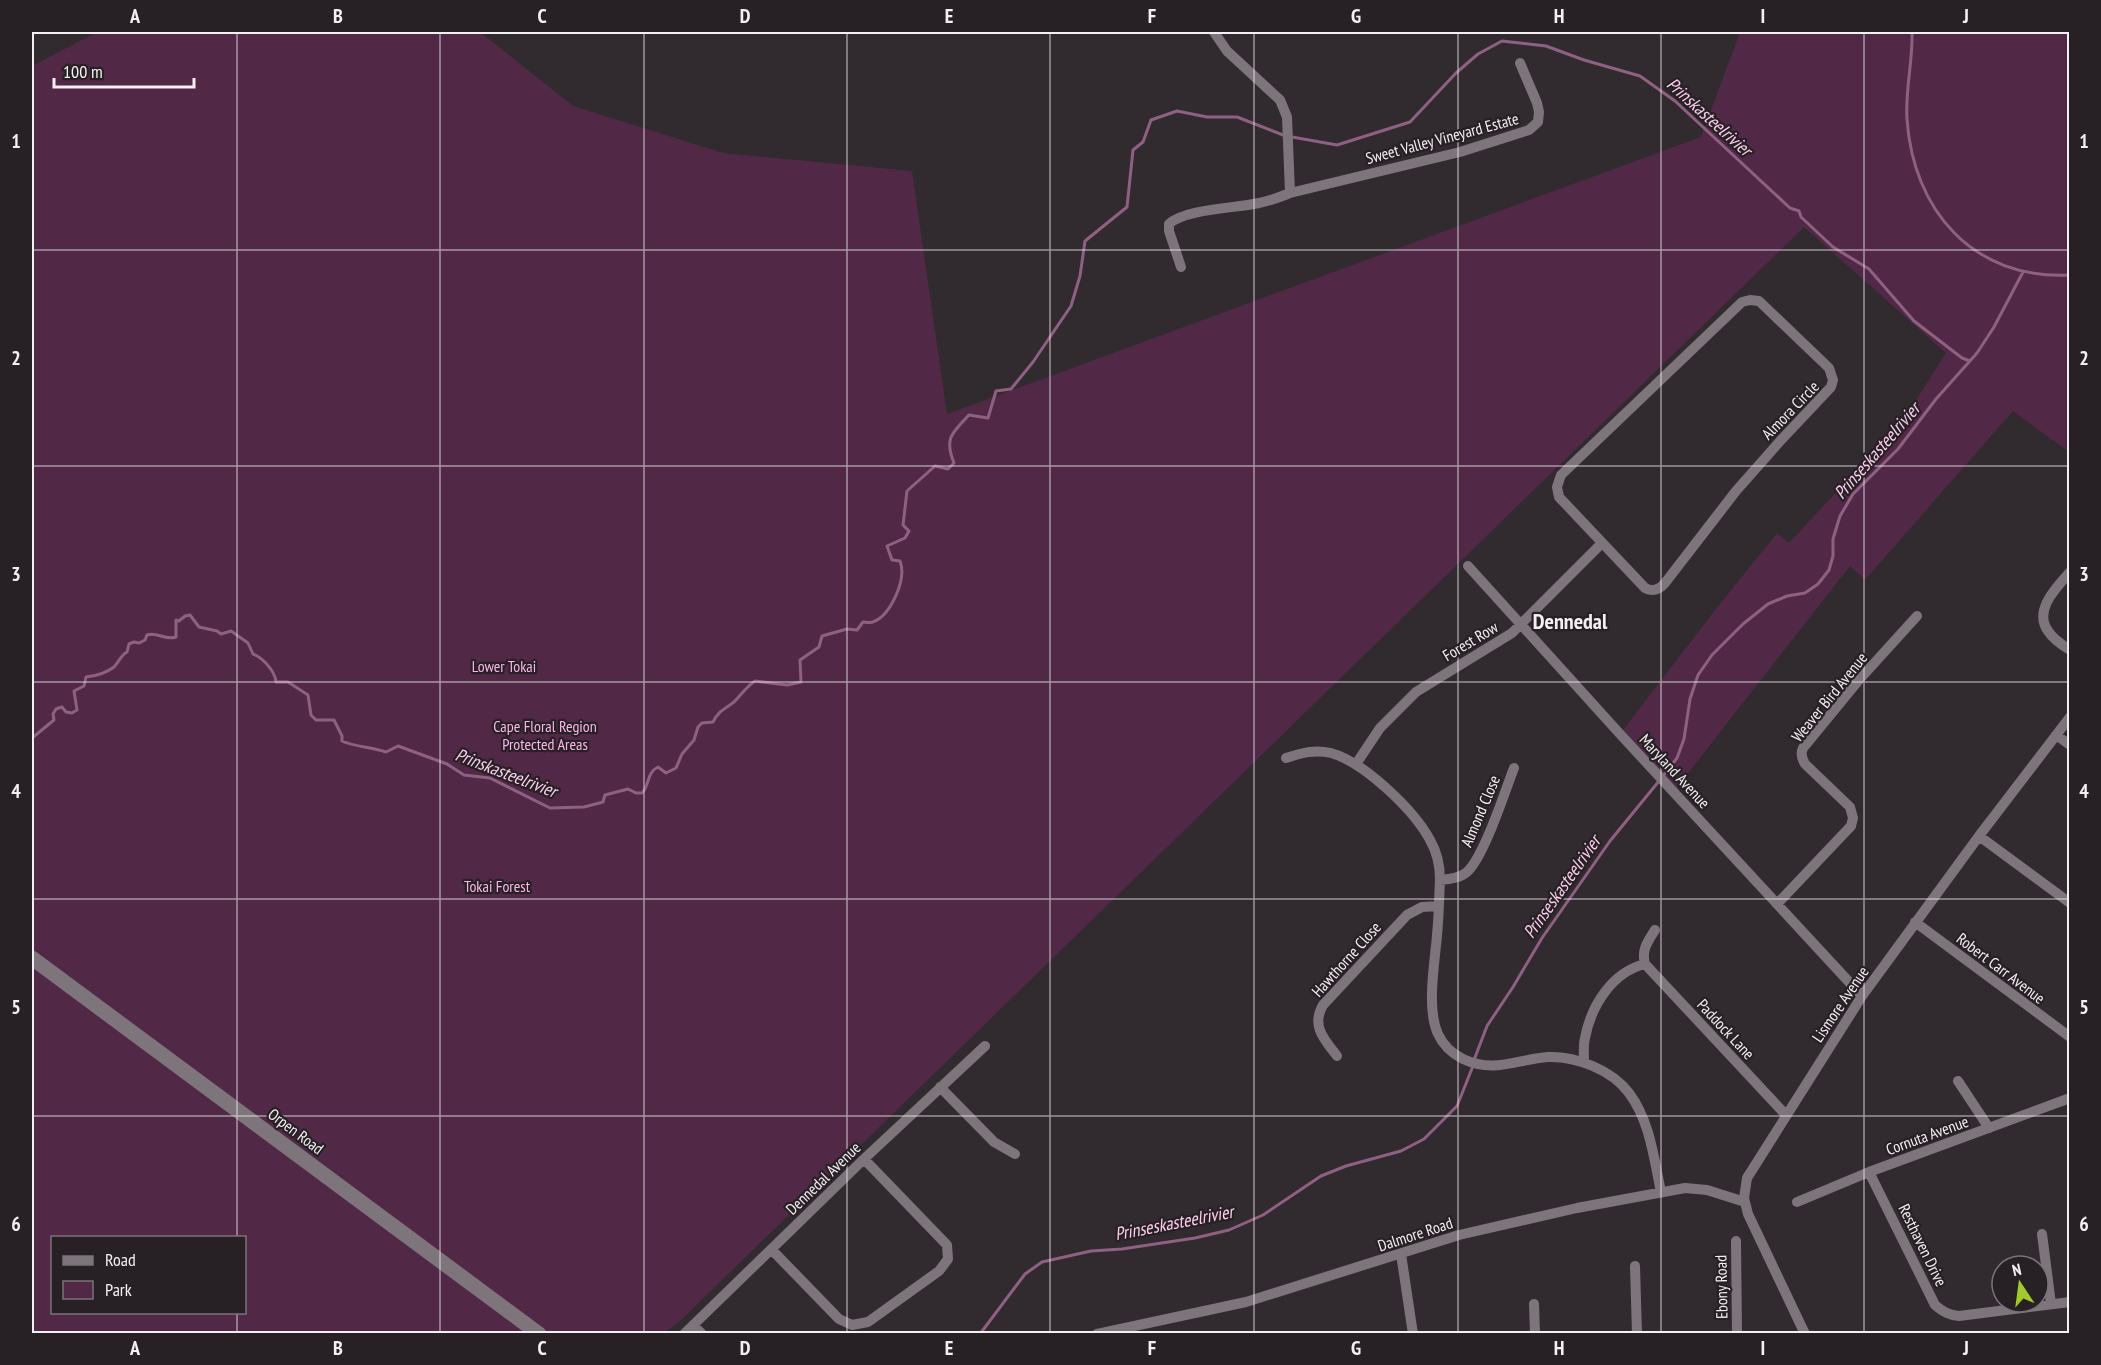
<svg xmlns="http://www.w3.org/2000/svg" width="2101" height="1365" viewBox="0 0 2101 1365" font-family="'PT Sans Narrow',sans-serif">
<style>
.green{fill:#512947;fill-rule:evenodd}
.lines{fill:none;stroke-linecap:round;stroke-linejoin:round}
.stream{stroke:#8e6082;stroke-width:3}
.street{stroke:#7d757b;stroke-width:10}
.secondary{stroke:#7d757b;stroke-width:15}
.grid{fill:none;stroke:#f4eff2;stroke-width:1.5;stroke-opacity:0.55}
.labels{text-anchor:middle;stroke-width:4.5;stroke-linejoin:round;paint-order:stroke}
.street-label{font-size:16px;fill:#f4eff2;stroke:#272025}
.park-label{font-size:16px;fill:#feb5ea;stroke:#272025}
.water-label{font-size:18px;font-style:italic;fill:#fbceed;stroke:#272025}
.district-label{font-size:22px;font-weight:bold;fill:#f4eff2;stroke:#272025}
.neatline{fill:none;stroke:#f4eff2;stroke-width:2}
.grid-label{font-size:20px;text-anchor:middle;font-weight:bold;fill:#f4eff2}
</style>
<rect width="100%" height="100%" fill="#312a2f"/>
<path class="green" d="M97,32H480L573,106L723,153L912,171L947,414L1701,137L1740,32H2069V452L2013,411L1865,580L1850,566L1674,791L1620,734L1715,610L1777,533L1789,543L1904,419L1946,353L1804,227L680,1321L664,1333L32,1334V66ZM52,1238H244V1312H52Z"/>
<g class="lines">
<path class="stream" d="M1912,32C1913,61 1905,90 1907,119C1913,210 1973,280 2070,275
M1292,137L1337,145L1410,122L1456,73L1478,54L1502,41L1546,46L1584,60L1640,76L1675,101L1790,208L1799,211L1801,217L1833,247L1869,269L1914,321L1962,358L1970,361
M32,738L54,720L53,714L56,709L62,707L66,712L72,713L77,710L74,691L84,686L86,677C96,676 106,673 114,667C119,662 120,656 127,652L129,644L134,642L139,643L145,640L147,635C157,631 165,641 176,637V620L179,621L185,616L190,615L199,627L217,631L221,634L231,631L248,643L253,654C263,658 275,671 276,682H288L308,695L311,715L316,720H334L342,736V741C355,747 372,747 386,752L398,746L447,764L464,775L490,778L550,808L584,807L603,802L605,795L628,789L636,793H642C650,785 646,773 658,767L666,773L676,768L682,754L694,740L698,727L702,723L713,722C719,710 725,709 734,702C741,695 746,687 755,681L787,685L801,682L800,660L819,647L822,636L847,629L857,630L863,622C866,622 870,623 873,622C891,615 907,579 900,561L892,560L887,546L905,538L909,531L903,525L907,491L935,466L948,469L954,463C944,438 952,433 969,415L988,418L996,391L1011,389L1033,362L1071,306L1080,276L1085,241L1127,207L1133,150L1143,142L1151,120L1177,111L1207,117H1237L1283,135
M1663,776L1677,758L1684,739L1690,699L1698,675L1712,655L1743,624L1768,604L1787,596L1805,593L1818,584L1829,570L1833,556V539L1840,516L1853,494L1898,449L1936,399L1977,353L1994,327L2023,272
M1474,1060L1487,1026L1513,987L1542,938L1610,841L1659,781
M980,1334L1025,1274L1042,1262L1091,1251L1122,1249L1195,1238L1229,1230L1263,1215L1321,1176L1346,1166L1401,1151L1424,1139L1457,1106L1473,1066"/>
<path class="street" d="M1214,32L1227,51L1280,100L1287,117L1290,193
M1181,267L1169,231V224C1184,209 1237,208 1259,203C1270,201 1280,197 1290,193L1460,152L1529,130L1538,122L1539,112L1537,103L1520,63
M1750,300L1759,301L1829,368L1833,380L1831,387L1781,440L1736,491L1665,583C1659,590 1653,592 1645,588L1559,497L1557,487L1561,475L1742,302Z
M1468,566L1620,734L1862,996
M2070,572C2057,587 2033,610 2048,631C2053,639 2062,645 2070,650
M2056,735L2070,745
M1286,758C1301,753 1315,749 1331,753C1364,762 1414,810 1430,840C1437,852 1440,866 1440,880C1439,898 1439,916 1437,935C1435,962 1426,1008 1438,1034C1443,1045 1453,1054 1463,1059C1495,1074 1517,1059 1548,1057C1576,1056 1612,1070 1629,1093C1650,1121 1654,1159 1661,1192
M1356,764L1380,728L1416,692L1512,633L1601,544
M1979,836L2070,903
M1440,880C1450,879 1460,878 1467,872C1484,857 1505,791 1514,768
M1777,904L1851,826L1853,818L1850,807L1805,764C1802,759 1800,754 1803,748L1858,681L1917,616
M1915,922L2070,1037
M1655,930C1648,941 1641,950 1645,964L1785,1114
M1337,1056C1324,1039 1311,1026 1323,1005L1407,915L1422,907L1439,906
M1584,1062C1584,1055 1583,1046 1585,1038C1591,1006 1612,972 1645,964
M1958,1081L1989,1128
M940,1087L994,1142L1015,1154
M1869,1172L1935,1305C1943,1312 1949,1315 1959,1316L2070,1302
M1797,1202L1869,1172L2070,1098
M2042,1234L2051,1304
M1736,1241L1737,1334
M772,1250L839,1319L852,1325L868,1322L939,1271L948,1259L947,1245L864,1159
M1401,1254L1413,1334
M1635,1266L1637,1334
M1534,1304L1535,1334
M693,1325L702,1334
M684,1334L864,1159L985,1046
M1097,1334L1246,1302L1459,1235L1577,1208L1685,1188L1707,1190L1745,1202
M1805,1334L1748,1214L1744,1198L1747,1178L1862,996L1979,836L2070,717"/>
<path class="secondary" d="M32,958L539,1334"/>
</g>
<path class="grid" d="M237,32V1238M440,32V1334M644,32V1334M847,32V1334M1050,32V1334M1254,32V1334M1458,32V1334M1661,32V1334M1864,32V1334M32,250H2070M32,466H2070M32,682H2070M32,899H2070M32,1116H2070M237,1312V1334"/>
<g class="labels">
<g class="street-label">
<text transform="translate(1442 138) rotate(-15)" y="6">Sweet Valley Vineyard Estate</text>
<text transform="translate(1790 410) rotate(-46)" y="6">Almora Circle</text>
<text transform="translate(1470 641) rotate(-31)" y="6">Forest Row</text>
<text transform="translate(1829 697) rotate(-51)" y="6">Weaver Bird Avenue</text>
<text transform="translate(1675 771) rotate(47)" y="6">Maryland Avenue</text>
<text transform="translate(1480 811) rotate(-67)" y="6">Almond Close</text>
<text transform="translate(1346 959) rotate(-48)" y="6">Hawthorne Close</text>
<text transform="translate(2001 968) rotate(37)" y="6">Robert Carr Avenue</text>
<text transform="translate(1840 1004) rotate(-56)" y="6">Lismore Avenue</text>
<text transform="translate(1726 1029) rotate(47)" y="6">Paddock Lane</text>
<text transform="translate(296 1131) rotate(37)" y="6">Orpen Road</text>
<text transform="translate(1927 1135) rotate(-20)" y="6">Cornuta Avenue</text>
<text transform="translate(823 1178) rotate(-44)" y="6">Dennedal Avenue</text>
<text transform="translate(1415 1234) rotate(-18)" y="6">Dalmore Road</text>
<text transform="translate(1923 1245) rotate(64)" y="6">Resthaven Drive</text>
<text transform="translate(1721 1287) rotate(-91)" y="6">Ebony Road</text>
</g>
<g class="park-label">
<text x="504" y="672">Lower Tokai</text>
<text x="545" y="732">Cape Floral Region<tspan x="545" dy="18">Protected Areas</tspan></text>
<text x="497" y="892">Tokai Forest</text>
</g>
<g class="water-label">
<text transform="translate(1709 117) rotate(42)" y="6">Prinskasteelrivier</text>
<text transform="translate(1877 451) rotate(-49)" y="6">Prinseskasteelrivier</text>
<text transform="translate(506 773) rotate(21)" y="6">Prinskasteelrivier</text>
<text transform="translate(1562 887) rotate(-55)" y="6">Prinseskasteelrivier</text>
<text transform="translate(1174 1223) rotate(-11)" y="6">Prinseskasteelrivier</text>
</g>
<g class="district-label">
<text x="1570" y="629">Dennedal</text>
</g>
</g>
<rect width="2101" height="1365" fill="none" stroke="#272025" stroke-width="66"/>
<rect x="51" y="1236" width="195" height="78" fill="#272025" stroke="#797377" stroke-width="1.5"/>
<rect x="63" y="1256" width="30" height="9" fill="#7d757b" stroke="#797377" stroke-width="1.5"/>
<text x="105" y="1266" font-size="18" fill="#f4eff2">Road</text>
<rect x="63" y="1281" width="30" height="18" fill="#512947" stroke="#797377" stroke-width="1.5"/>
<text x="105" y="1296" font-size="18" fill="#f4eff2">Park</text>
<g transform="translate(2020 1284) rotate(347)"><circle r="28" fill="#272025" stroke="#797377" stroke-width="1.5"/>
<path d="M0-4.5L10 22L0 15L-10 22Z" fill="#a0c92c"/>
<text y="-9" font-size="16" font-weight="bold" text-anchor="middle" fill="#f4eff2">N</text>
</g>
<path d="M54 78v9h140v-9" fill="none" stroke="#f4eff2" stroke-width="3"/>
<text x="63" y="78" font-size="18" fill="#f4eff2" stroke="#272025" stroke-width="4.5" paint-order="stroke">100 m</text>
<rect x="33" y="33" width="2035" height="1299" class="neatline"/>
<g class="grid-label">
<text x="135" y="23">A</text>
<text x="338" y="23">B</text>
<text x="542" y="23">C</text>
<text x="745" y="23">D</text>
<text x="949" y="23">E</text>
<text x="1152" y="23">F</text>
<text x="1356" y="23">G</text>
<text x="1559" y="23">H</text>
<text x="1763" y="23">I</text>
<text x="1966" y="23">J</text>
<text x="16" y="148">1</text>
<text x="2084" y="148">1</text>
<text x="16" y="365">2</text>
<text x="2084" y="365">2</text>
<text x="16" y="581">3</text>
<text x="2084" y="581">3</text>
<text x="16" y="798">4</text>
<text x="2084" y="798">4</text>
<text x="16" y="1014">5</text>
<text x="2084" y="1014">5</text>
<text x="16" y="1231">6</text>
<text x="2084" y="1231">6</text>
<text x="135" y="1355">A</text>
<text x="338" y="1355">B</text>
<text x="542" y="1355">C</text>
<text x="745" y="1355">D</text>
<text x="949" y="1355">E</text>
<text x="1152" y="1355">F</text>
<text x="1356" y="1355">G</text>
<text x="1559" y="1355">H</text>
<text x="1763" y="1355">I</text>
<text x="1966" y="1355">J</text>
</g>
</svg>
